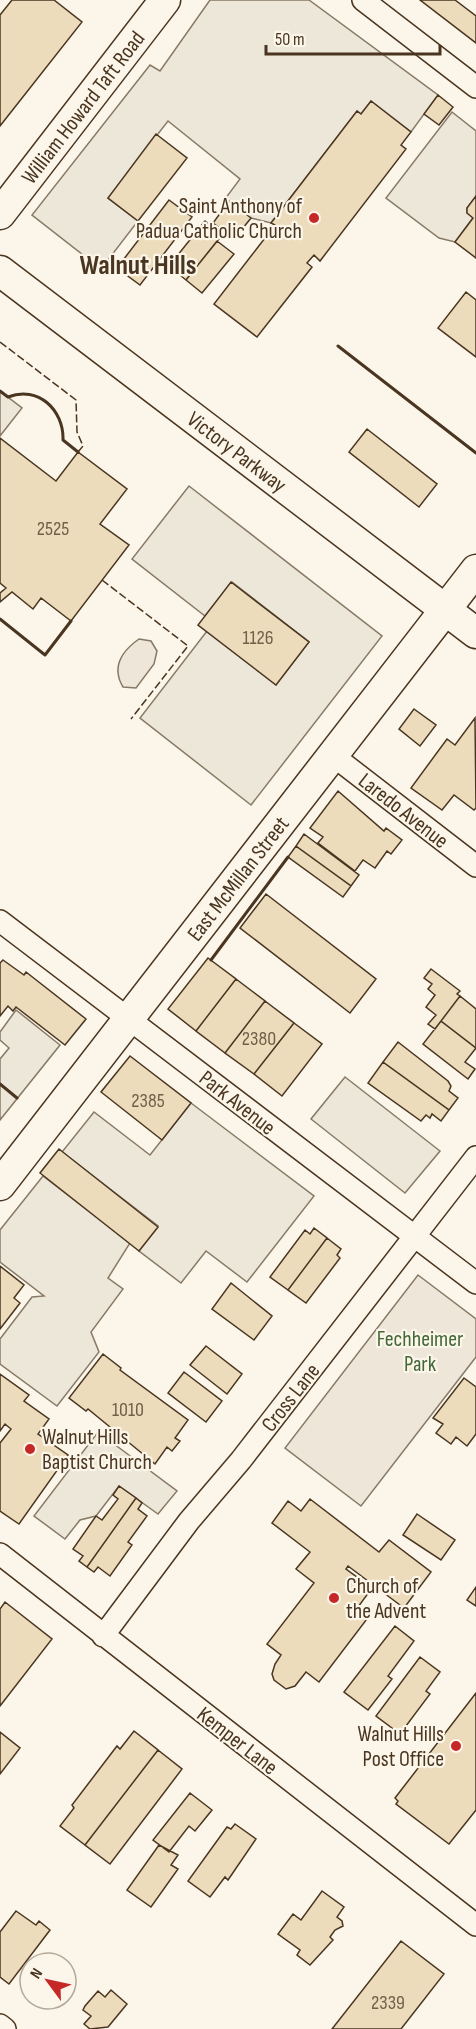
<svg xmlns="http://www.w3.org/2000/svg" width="476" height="2029" viewBox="0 0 476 2029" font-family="'Sofia Sans Condensed',sans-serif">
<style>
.green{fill:#ede6d9;stroke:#887966;stroke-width:1.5}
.parking{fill:#ede7d9;stroke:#887966;stroke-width:1.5}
.building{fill:#ecdcbc;stroke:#4a3520;stroke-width:1.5}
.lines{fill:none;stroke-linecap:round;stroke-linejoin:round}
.street-casing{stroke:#4a3520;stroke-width:24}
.secondary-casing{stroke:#4a3520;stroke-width:33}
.street{stroke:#fbf6e9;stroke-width:21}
.secondary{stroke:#fbf6e9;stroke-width:30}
.fence{stroke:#4a3520;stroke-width:1.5;stroke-dasharray:8 3;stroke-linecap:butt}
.wall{stroke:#4a3520;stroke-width:3}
.poi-dot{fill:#c62828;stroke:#fbf6e9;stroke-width:2}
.labels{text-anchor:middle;stroke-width:4.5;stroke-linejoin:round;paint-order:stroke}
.number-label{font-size:20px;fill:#725f47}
.street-label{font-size:22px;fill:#4a3520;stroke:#fbf6e9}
.poi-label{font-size:22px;fill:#4a3520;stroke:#fbf6e9;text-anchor:end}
.park-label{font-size:22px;fill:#436837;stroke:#fbf6e9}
.district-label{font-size:28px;font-weight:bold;fill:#4a3520;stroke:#fbf6e9}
</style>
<rect width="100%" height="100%" fill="#fbf6e9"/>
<path class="green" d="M139,639L151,641L157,651L154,664L136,688L123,687C111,667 122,651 139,639Z
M418,1275L476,1319V1357L361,1506L285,1448Z"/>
<path class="parking" d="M210,0H309L438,95L411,132L371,101L361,114L357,111L271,223L251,218L225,199L240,179L168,121L108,198L138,221L101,269L32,215L150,65L160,71Z
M452,112L476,131V196L467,208V213L473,218L455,242L439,238L386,198Z
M0,391L22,408L0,436Z
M189,486L382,636L251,805L140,718L207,631L276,685L309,642L232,582L205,616L132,559Z
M16,1010L60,1045L0,1120V1059L9,1048L0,1040V1032Z
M345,1077L440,1151L405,1193L311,1119Z
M191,1103L314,1196L247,1282L206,1251L181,1283L139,1251L158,1226L62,1152L94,1112L150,1155Z
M43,1176L130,1243L108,1278L123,1289L91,1332L99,1352L57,1406L0,1364V1339L32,1297L44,1296L0,1262V1230Z
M98,1432L177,1491L158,1514L119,1486L96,1516L80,1520L65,1539L34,1516Z"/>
<path class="building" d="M12,0H54L82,22L0,126V15Z
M420,0H455L476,16V43Z
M438,95L453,107L439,125L424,114Z
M371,101L411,132L401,145L406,149L320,261L314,255L307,263L312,267L257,337L214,304L275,225L271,223L357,111L361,114Z
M156,134L187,158L138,221L108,198Z
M476,196V258L455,242L473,218L467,213V208Z
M169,200L192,217L140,285L117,268Z
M229,201L251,218L234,239L213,223Z
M205,221L222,235L186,280L169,266Z
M217,241L234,254L202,293L186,280Z
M466,292L476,300V357L438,328Z
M367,429L437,484L419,507L349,452Z
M0,438L56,481L78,452L127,489L100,524L129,545L71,621L41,598L33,609L12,592L0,602V593L6,588L0,583Z
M231,582L309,642L276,685L198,625Z
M414,709L436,725L420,746L399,729Z
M475,718L476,808L474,810L454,795L442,810L411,788L447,739L455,745Z
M338,791L384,831L386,828L402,840L391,854L387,851L375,868L363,860L355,871L318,843L323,837L310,828Z
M304,834L359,875L351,886L296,846Z
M296,846L351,886L343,897L288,857Z
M266,894L376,979L350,1013L240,928Z
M208,958L236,979L196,1031L168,1009Z
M3,960L24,975L26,972L86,1019L65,1045L16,1007L13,1011L8,1006L0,1016V963Z
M431,969L460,991L457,994L460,996L435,1029L428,1024L436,1015L426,1007L435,995L428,989L432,984L424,978Z
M236,979L265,1001L225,1053L196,1031Z
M460,996L476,1009V1048L441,1021Z
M265,1001L294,1023L254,1074L225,1053Z
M441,1021L476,1048L465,1062L475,1069L468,1079L423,1044Z
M294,1023L322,1044L282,1096L254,1074Z
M398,1042L448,1081L451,1086L449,1091L458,1098L449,1110L383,1062Z
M130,1056L191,1103L162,1140L101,1092Z
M383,1062L449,1110L441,1121L432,1114L430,1118L426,1115L421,1121L368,1083Z
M59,1149L158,1227L139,1251L40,1173Z
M314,1228L327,1238L288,1290L270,1277L305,1230L310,1234Z
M327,1238L341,1249L337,1255L340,1258L306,1303L288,1290Z
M0,1266L24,1285L14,1298L20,1303L0,1329Z
M231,1283L272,1316L254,1340L212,1309Z
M206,1346L242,1374L227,1394L190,1365Z
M103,1354L121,1368L120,1370L188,1420L175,1438L180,1441L172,1451L167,1447L155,1464L88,1409L86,1411L69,1398Z
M184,1372L222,1401L206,1422L168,1393Z
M0,1374L29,1395L24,1401L49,1419L38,1434L68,1455L19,1524L0,1511V1443L11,1429L5,1424L0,1431Z
M464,1378L476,1387V1434L467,1446L456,1437L451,1444L436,1433L443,1424L433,1418Z
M119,1486L136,1498L87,1567L79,1561L83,1556L73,1549L96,1516L102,1520L118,1499L113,1495Z
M136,1498L142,1503L138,1509L147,1516L128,1542L132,1545L110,1576L98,1567L94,1572L87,1567Z
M310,1499L379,1552L389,1540L431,1572L404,1608L348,1566L346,1569L372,1588L358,1607L370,1615L319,1682L306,1672L295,1686L286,1689L274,1680L272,1674L275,1664L281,1655L267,1644L314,1583L296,1569L310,1552L272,1523L288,1501L301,1511Z
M417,1514L455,1540L441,1560L403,1535Z
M476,1587V1606L467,1600Z
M5,1602L52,1639L0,1706V1609Z
M395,1626L414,1641L388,1676L392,1679L368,1710L344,1692Z
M420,1657L440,1672L426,1691L430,1694L400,1734L376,1716Z
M476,1693V1810L449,1844L396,1804L398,1801L395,1798Z
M134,1731L158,1750L85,1845L60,1826L74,1808L72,1805L117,1746L120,1749Z
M0,1732L20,1748L0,1774Z
M158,1750L182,1769L110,1864L85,1845Z
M190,1793L212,1810L195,1831L189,1826L169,1852L153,1840Z
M235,1824L256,1839L228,1880L225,1877L210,1897L188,1881L227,1827L231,1829Z
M159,1845L178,1855L171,1865L178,1869L151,1907L127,1890Z
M322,1891L344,1907L337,1917L342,1921L343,1926L335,1930L330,1937L333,1940L310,1965L297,1955L300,1950L278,1934L293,1914L301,1920Z
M16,1911L36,1925L39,1921L50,1930L9,1984L0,1977V1932Z
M401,1941L444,1974L401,2029H332Z
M111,1990L127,2004L108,2027L90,2029L84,2024L91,2016L83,2010L85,2006L98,1991L105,1997Z"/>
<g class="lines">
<g class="street-casing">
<path id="street" d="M363,0L476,87
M331,754L476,866
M0,921L476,1283
M0,1554L476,1925
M103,1636L189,1521L241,1460L476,1157
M0,2025L5,2029"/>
</g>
<g class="secondary-casing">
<g id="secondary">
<path id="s1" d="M0,214L165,0"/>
<path id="s2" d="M0,271L476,633"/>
<path id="s3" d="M0,1185L476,570"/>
</g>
</g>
<use href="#street" class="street"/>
<use href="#secondary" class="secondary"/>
<path class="fence" d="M0,342L76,400L77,432L83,446L78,452
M102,580L188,646L131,719"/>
<path class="wall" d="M338,346L476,453
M0,391L8,397C38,385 64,410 63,440L78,452
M0,619L45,655L71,621
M211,960L288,857
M0,1084L17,1098"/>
</g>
<g class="poi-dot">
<circle cx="314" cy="218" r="6"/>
<circle cx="30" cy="1449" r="6"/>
<circle cx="334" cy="1598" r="6"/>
<circle cx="456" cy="1746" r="6"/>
</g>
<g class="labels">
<g class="number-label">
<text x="53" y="535">2525</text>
<text x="258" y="644">1126</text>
<text x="259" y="1045">2380</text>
<text x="148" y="1107">2385</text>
<text x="128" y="1416">1010</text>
<text x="388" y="2009">2339</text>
</g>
<g class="street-label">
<text dy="8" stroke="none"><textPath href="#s1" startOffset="135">William Howard Taft Road</textPath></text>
<text dy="8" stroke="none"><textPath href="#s2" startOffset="298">Victory Parkway</textPath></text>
<text transform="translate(404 810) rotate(38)" y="8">Laredo Avenue</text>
<text dy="8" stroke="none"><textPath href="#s3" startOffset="388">East McMillan Street</textPath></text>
<text transform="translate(238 1102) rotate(38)" y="8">Park Avenue</text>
<text transform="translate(290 1397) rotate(-52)" y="8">Cross Lane</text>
<text transform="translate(238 1740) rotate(38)" y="8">Kemper Lane</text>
</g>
<g class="poi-label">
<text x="302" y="213">Saint Anthony of<tspan x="302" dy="25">Padua Catholic Church</tspan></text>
<text x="42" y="1444" text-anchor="start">Walnut Hills<tspan x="42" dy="25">Baptist Church</tspan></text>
<text x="346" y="1593" text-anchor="start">Church of<tspan x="346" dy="25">the Advent</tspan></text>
<text x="444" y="1741">Walnut Hills<tspan x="444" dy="25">Post Office</tspan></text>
</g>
<g class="park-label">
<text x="420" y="1346">Fechheimer<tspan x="420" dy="25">Park</tspan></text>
</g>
<g class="district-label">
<text x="138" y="274">Walnut Hills</text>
</g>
</g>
<g transform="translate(48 1981) rotate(303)"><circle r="28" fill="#fbf6e9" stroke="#b4a999" stroke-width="1.5"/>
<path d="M0-4.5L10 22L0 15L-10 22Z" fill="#c62828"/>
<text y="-9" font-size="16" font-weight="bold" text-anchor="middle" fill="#4a3520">N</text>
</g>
<path d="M266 45v9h174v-9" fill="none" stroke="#4a3520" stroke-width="3"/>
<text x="275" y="45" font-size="18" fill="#4a3520" stroke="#fbf6e9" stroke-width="4.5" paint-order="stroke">50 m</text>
</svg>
